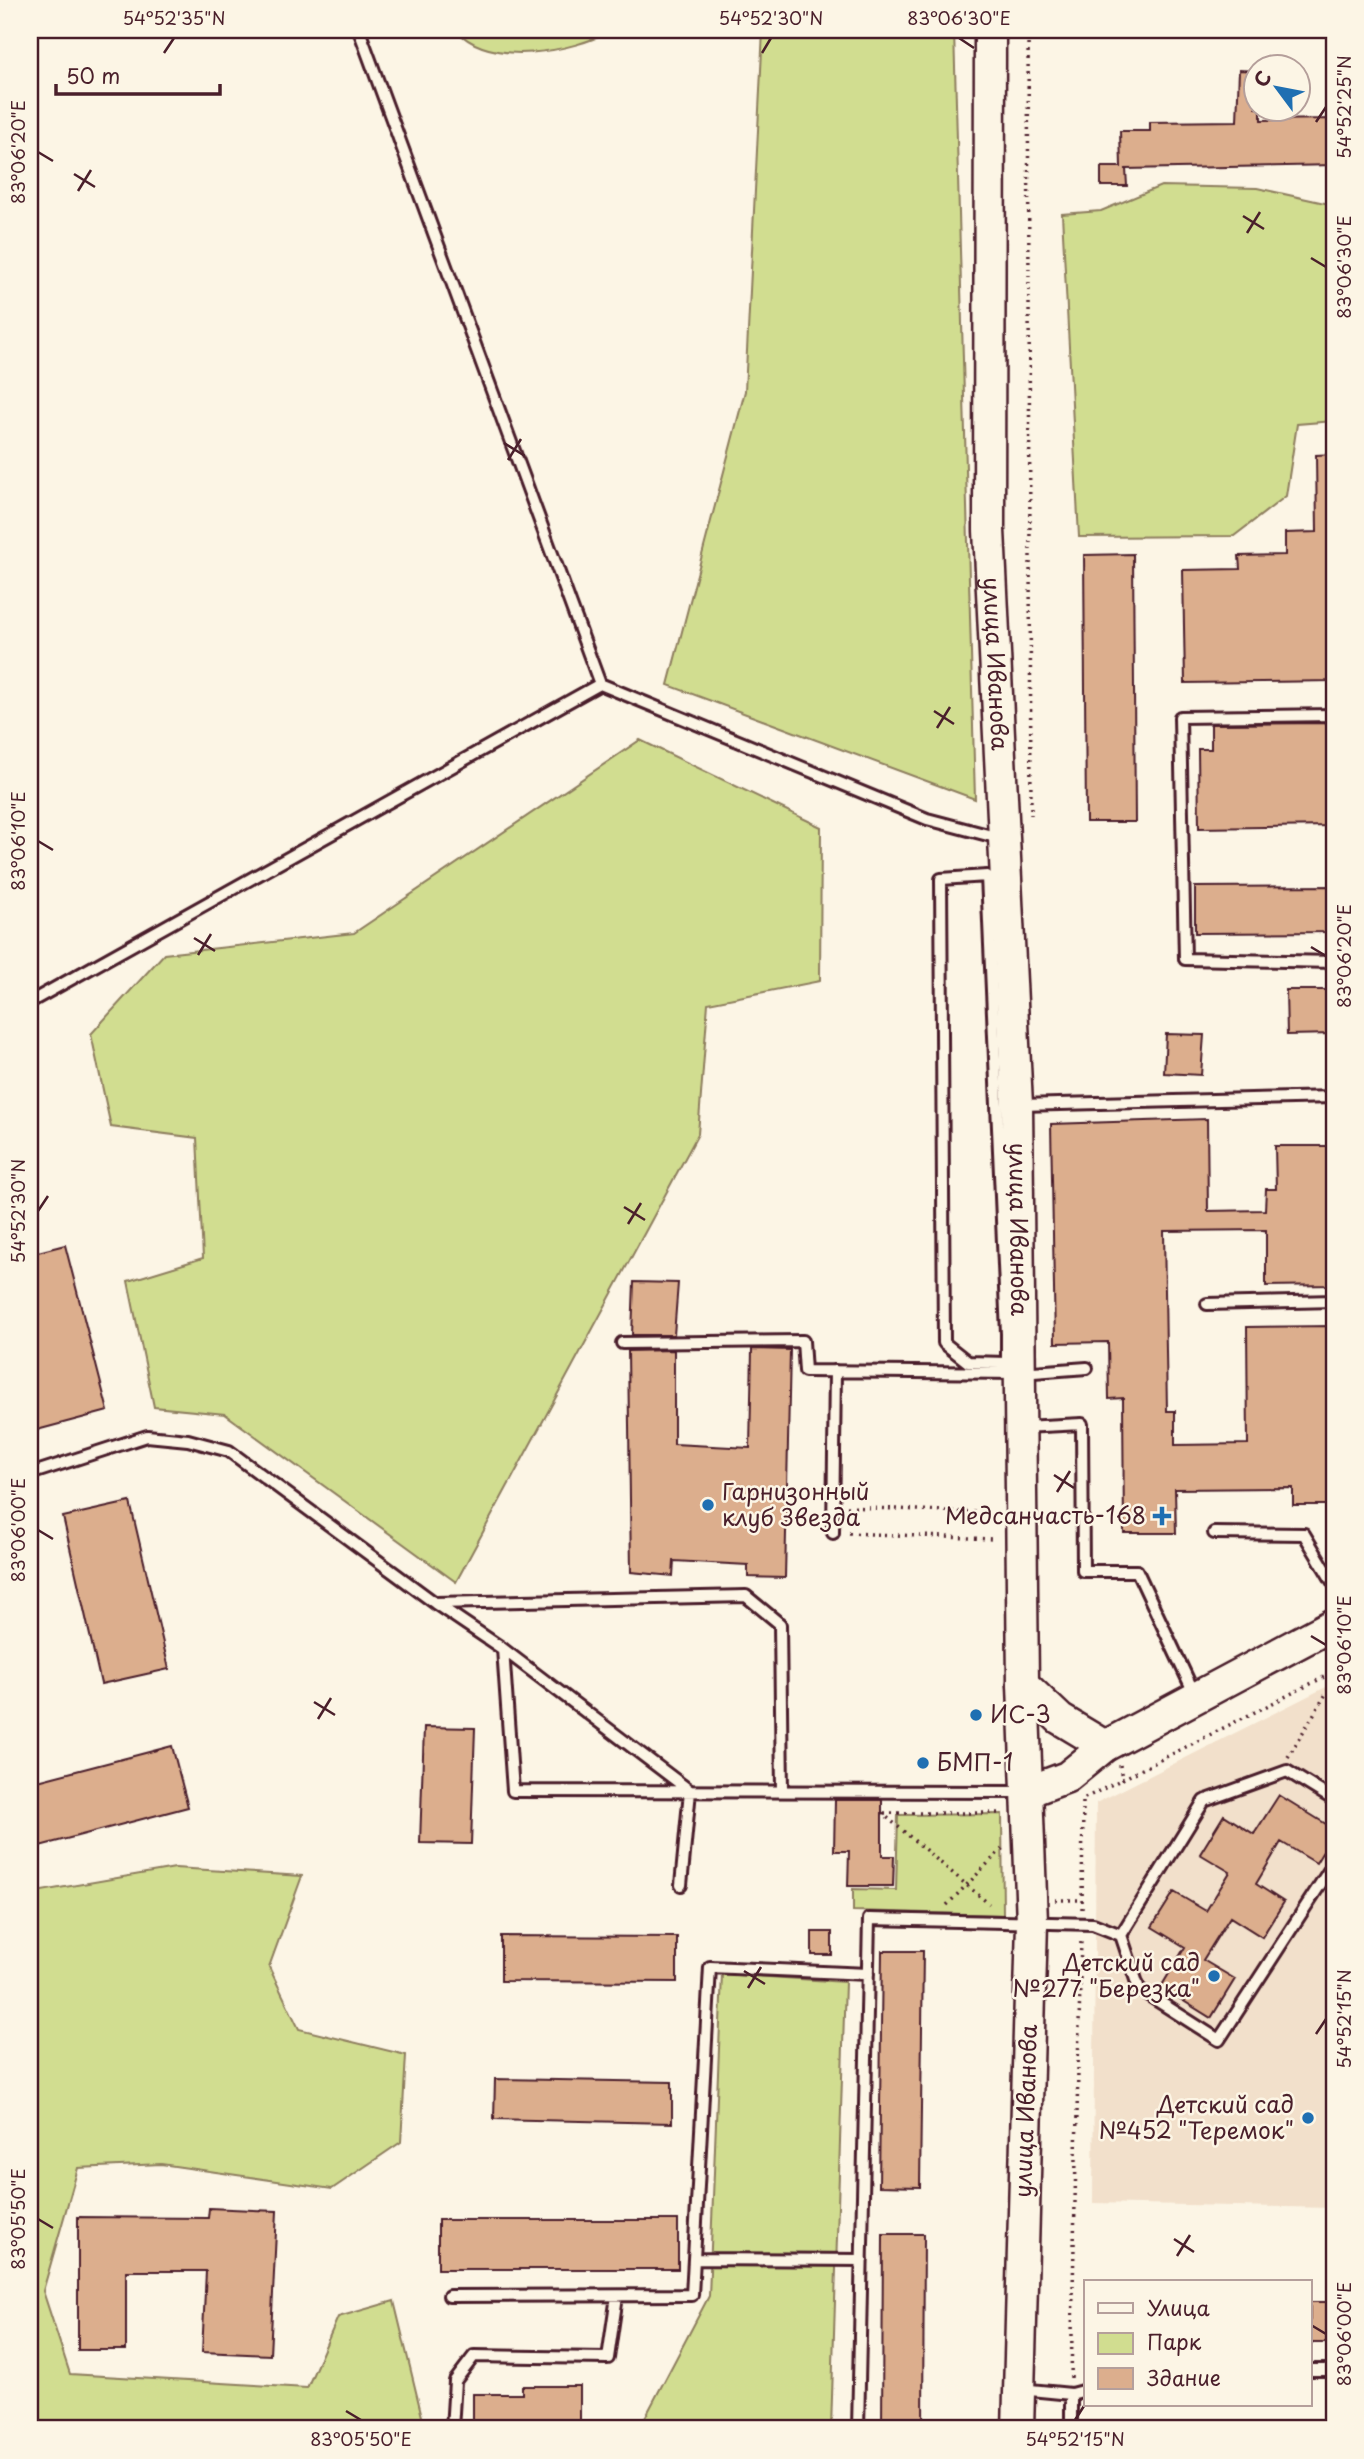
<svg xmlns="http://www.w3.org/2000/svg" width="1364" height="2459" viewBox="0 0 1364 2459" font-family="'Playpen Sans',sans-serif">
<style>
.built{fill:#f2e0cb}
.green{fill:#d1dd90;stroke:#8e7e5e;stroke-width:2}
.building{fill:#dcae8d;stroke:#4a1f2b;stroke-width:2}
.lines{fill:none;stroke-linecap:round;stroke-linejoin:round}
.lane-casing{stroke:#4a1f2b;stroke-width:16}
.secondary-casing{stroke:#4a1f2b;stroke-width:35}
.path{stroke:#4a1f2b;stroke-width:3.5;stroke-dasharray:2 5;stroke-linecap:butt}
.lane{stroke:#fcf5e5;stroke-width:10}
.secondary{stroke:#fcf5e5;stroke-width:30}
.ticks{fill:none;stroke:#4a1f2b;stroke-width:2.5}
.poi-dot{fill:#1f6fb2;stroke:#fcf5e5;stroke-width:2.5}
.labels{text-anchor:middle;stroke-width:5;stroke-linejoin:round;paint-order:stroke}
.street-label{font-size:23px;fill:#4a1f2b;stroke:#fcf5e5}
.poi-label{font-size:23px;fill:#4a1f2b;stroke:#fcf5e5;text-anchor:start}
.neatline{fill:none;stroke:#4a1f2b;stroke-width:2.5}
.ticks-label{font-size:18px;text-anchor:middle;fill:#4a1f2b}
</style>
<rect width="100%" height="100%" fill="#fcf5e5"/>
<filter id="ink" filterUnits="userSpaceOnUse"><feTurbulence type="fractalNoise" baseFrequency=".0143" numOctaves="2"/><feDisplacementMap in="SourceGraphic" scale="14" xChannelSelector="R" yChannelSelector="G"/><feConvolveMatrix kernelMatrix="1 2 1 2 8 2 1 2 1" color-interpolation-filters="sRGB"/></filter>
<g filter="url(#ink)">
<path class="built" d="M1334,1683V2208L1093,2203L1096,1803Z"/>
<path class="green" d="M456,30H613C572,52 491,68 456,30Z
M763,30H954L975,799L668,685L745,391Z
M1161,186L1257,188L1334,205V421L1297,424L1286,496L1234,536L1079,537L1062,214L1101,211Z
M640,740L821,827L820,981L708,1003L698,1134L456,1582L225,1414L154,1407L128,1281L203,1258L197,1138L111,1127L91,1034L164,954L354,933Z
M1002,1814L1003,1915L853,1911V1889L896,1890L898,1815Z
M175,1868L302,1876L269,1967L299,2029L406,2055L401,2142L332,2189L161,2164L78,2168L43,2291L70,2374L307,2388L338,2317L394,2301L425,2429H30V1893Z
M722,1974L845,1982L831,2429H639L709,2296Z"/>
<path class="building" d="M1239,70L1256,71V108H1261V120L1334,119V165L1126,169L1127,186H1101V167H1121L1120,131H1150V122L1237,121Z
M1334,454V681L1185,683L1183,570L1240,569L1239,556L1285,555V533L1317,532L1316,455Z
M1133,554L1135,822H1086L1084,555Z
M1334,723V826L1199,828L1198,749H1211V724Z
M1334,886V932L1195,933V887Z
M1286,990H1334V1034L1287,1035Z
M1166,1034L1204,1035L1201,1075L1164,1073Z
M1207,1119L1208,1211L1265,1210L1266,1189H1276L1275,1146H1334V1285L1266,1286V1230L1164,1231L1167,1411H1175V1445L1248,1444L1247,1327L1334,1326V1505H1293V1488L1175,1489L1176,1533H1124L1123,1398L1109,1399L1108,1342L1055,1343L1051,1124Z
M65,1245L108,1411L37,1430L30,1401V1254Z
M634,1282L678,1283L674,1335H632Z
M752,1349L790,1350L785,1578L748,1577V1565L674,1561L673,1576L631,1572L628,1351L674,1350V1444L750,1448Z
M130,1502L169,1669L101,1684L63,1517Z
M424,1727L475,1728L471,1844L420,1843Z
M172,1746L188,1807L32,1848L30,1783Z
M1279,1795L1334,1829V1833L1316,1863L1281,1842L1256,1884L1284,1902L1262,1937L1230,1917L1203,1960L1235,1979L1211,2018L1161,1987L1185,1947L1152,1927L1174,1892L1206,1911L1230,1872L1200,1854L1224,1815L1254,1834Z
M835,1800H882V1856H894L893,1886H848L849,1851H834Z
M812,1932H832V1955H812Z
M501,1936L677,1937V1982L501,1981Z
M882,1951H923L920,2187L879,2186Z
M495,2079L672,2082V2123L494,2119Z
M209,2208L277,2211L270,2355L202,2352L206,2271H126V2350H78V2217L208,2218Z
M438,2220H678V2269H438Z
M883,2234H924L923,2429H882Z
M1310,2302H1334V2343H1310Z
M522,2386H580V2429H473V2394H522Z"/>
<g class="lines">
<g class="lane-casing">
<path id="lane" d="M359,30L600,684L927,819L1003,839
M1334,715L1180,717L1185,959L1334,962
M987,876L1007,1334V1363L968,1362L944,1343L941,879Z
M30,1002L600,684
M1020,1105L1334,1097
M1207,1304L1334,1301
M622,1343L803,1341L805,1371L1020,1373L1087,1368
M1023,1427L1082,1424L1083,1571H1137L1195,1695
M30,1474L147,1436L188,1440L229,1451L435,1603L503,1649L513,1791L1027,1792
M833,1533L835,1371
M1214,1533L1304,1534L1334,1584
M435,1603L746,1596L780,1624L782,1791
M503,1649L690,1791L681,1885
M1334,1800L1287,1771L1204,1801L1121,1935L1139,1989L1219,2040L1334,1863
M694,2259L862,2260
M449,2296L692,2295L710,1967L868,1974
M1310,2370H1334
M1020,2389L1071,2394L1086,2390
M1071,2394V2429
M452,2429L455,2381L474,2356L608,2358L617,2296
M858,2429L869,1919L1093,1924L1121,1935"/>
</g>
<g class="secondary-casing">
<g id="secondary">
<path id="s1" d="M990,30L989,530L1017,1105L1023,1684L1032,1922L1018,2429"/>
<path d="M1023,1684L1060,1719L1105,1746"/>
<path d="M1027,1792L1067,1777L1105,1746L1334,1624"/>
</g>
</g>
<path class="path" d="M1028,30L1031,815
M847,1507L992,1513
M849,1533L992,1539
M1288,1757L1332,1684L1328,1674
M1120,1765L1122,1780
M882,1813L989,1904
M884,1813H1003
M1055,1900H1082
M947,1905L1003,1848
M1082,1909L1083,1799L1334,1672
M1071,2378L1081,1938"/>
<use href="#lane" class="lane"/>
<use href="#secondary" class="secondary"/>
</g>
</g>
<path class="ticks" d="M959,38L974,48M164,53L174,38M762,53L771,38M1316,122L1326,107M38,152L53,161M74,174L95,187M78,191L91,170M1243,216L1264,229M1247,233L1260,212M1311,258L1326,267M504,443L525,456M508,460L521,439M934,711L954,724M937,728L950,707M38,841L53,850M194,938L215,951M1311,947L1326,956M198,955L211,934M624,1207L645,1220M38,1211L48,1196M628,1224L641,1203M1054,1475L1074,1488M1057,1492L1070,1471M38,1530L53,1539M1311,1636L1326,1645M314,1702L335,1715M318,1719L331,1698M744,1971L765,1984M748,1988L761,1967M1316,2034L1326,2019M38,2219L53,2228M1174,2239L1194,2252M1177,2256L1190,2235M1311,2325L1326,2334M346,2411L361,2420M1075,2420L1084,2406"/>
<g class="poi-dot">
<circle cx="708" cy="1505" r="7"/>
<path d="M1158.5 1505.5h7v7h7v7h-7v7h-7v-7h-7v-7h7z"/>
<circle cx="976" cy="1715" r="7"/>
<circle cx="923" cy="1763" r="7"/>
<circle cx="1214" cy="1976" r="7"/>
<circle cx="1308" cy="2118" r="7"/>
</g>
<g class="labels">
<g class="street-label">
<text dy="8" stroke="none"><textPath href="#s1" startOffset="634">улица Иванова</textPath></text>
<text dy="8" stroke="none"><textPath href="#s1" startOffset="1200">улица Иванова</textPath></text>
<text transform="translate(1026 2111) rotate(-88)" y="8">улица Иванова</text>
</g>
<g class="poi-label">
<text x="722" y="1500">Гарнизонный<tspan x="722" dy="26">клуб Звезда</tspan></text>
<text x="1146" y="1524" text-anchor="end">Медсанчасть-168</text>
<text x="990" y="1723">ИС-3</text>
<text x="937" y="1771">БМП-1</text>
<text x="1200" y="1971" text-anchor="end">Детский сад<tspan x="1200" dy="26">№277 "Березка"</tspan></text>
<text x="1294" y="2113" text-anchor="end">Детский сад<tspan x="1294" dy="26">№452 "Теремок"</tspan></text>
</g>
</g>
<rect width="1364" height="2459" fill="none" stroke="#fcf5e5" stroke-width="77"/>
<rect x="1084" y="2280" width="228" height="126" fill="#fcf5e5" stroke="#b59f9b" stroke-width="2"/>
<rect x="1098" y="2303" width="35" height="10" fill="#fcf5e5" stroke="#b59f9b" stroke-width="2"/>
<text x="1147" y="2316" font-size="21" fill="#4a1f2b">Улица</text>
<rect x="1098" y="2333" width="35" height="21" fill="#d1dd90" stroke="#b59f9b" stroke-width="2"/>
<text x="1147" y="2350" font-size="21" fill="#4a1f2b">Парк</text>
<rect x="1098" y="2368" width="35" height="21" fill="#dcae8d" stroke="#b59f9b" stroke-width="2"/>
<text x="1147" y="2386" font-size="21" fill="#4a1f2b">Здание</text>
<g transform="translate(1277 88) rotate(302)"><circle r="33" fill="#fcf5e5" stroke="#b59f9b" stroke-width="2"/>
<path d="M0-5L12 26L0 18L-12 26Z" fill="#1f6fb2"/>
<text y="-10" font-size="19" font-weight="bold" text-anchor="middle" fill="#4a1f2b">С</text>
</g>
<path d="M56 84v10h164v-10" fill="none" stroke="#4a1f2b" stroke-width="3.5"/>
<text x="66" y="84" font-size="21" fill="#4a1f2b" stroke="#fcf5e5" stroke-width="5" paint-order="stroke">50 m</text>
<rect x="38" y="38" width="1288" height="2382" class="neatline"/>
<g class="ticks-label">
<text x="174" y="25">54°52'35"N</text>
<text x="771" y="25">54°52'30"N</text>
<text x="959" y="25">83°06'30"E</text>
<text transform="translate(1345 107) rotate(-90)" y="6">54°52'25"N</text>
<text transform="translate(19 152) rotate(-90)" y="6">83°06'20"E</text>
<text transform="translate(1345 267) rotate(-90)" y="6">83°06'30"E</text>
<text transform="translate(19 841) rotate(-90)" y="6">83°06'10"E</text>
<text transform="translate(1345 956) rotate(-90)" y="6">83°06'20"E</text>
<text transform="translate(19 1211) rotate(-90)" y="6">54°52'30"N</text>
<text transform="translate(19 1530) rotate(-90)" y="6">83°06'00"E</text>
<text transform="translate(1345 1645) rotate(-90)" y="6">83°06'10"E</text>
<text transform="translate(1345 2019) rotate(-90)" y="6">54°52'15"N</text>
<text transform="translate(19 2219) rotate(-90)" y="6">83°05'50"E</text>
<text transform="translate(1345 2334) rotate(-90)" y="6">83°06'00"E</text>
<text x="361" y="2446">83°05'50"E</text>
<text x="1075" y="2446">54°52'15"N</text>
</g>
</svg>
